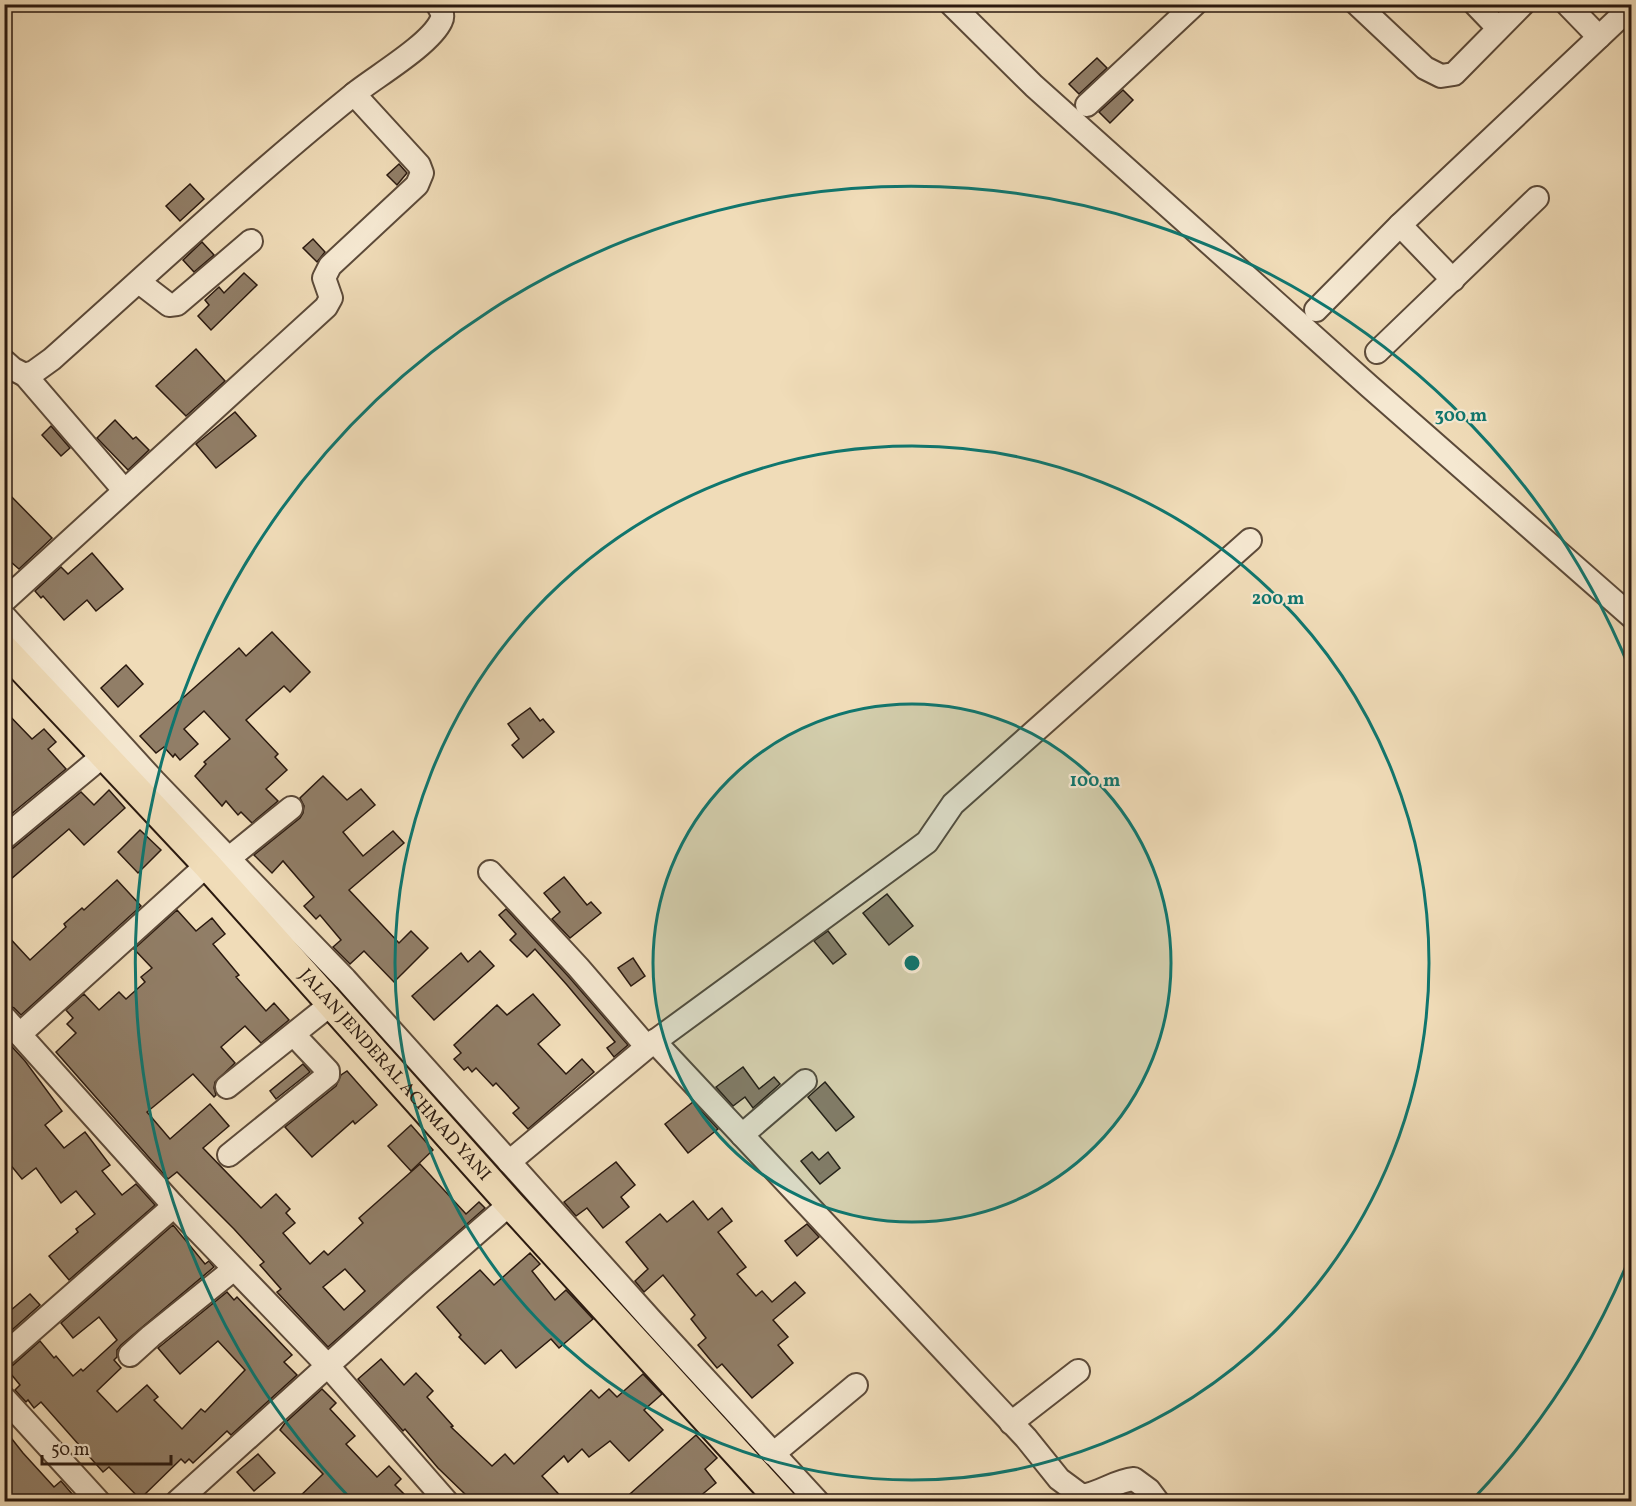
<svg xmlns="http://www.w3.org/2000/svg" width="1636" height="1506" font-family="Vollkorn,serif">
  <style>
    .building { fill: #917e67; stroke: #2a190f; stroke-width: 1.5; fill-rule: evenodd }
    .lines { fill: none; stroke-linecap: round; stroke-linejoin: round }
    .minor-casing { stroke: #5c4a39; stroke-width: 26 }
    .major-casing { stroke: #2a190f; stroke-width: 32 }
    .minor { stroke: #f5e8d1; stroke-width: 22 }
    .major { stroke: #f0dcb8; stroke-width: 28 }
    .ring { fill: none; stroke: #0f766e; stroke-width: 3 }
    .labels { text-anchor: middle; dominant-baseline: central; stroke-width: 4.5; stroke-linejoin: round; paint-order: stroke }
    .street-label { font-size: 18px; fill: #2a190f; stroke: #f5e8d1 }
    .centre { fill: #0f766e; stroke: #f5e8d1; stroke-width: 3 }
    .ring-label { font-size: 18px; text-anchor: middle; font-weight: bold; fill: #0f766e; stroke: #f5e8d1; stroke-width: 4.5; stroke-linejoin: round; paint-order: stroke }
  </style>
  <rect width="100%" height="100%" fill="#f0dcb8"/>
  <filter id="stains"><feTurbulence type="fractalNoise" baseFrequency=".00333" numOctaves="4"/><feColorMatrix values="0 0 0 0 .2 0 0 0 0 .09 0 0 0 0 .02 0 0 0 .5 -.17"/></filter>
  <radialGradient id="worn" r=".72"><stop offset=".6" stop-color="#630" stop-opacity="0"/><stop offset="1" stop-color="#630" stop-opacity=".3"/></radialGradient>
  <!-- building -->
  <g class="building">
    <polygon points="1097,58 1107,68 1079,94 1069,84"/>
    <polygon points="1123,90 1133,100 1110,123 1099,112"/>
    <polygon points="399,164 407,173 397,185 387,175"/>
    <polygon points="190,184 204,199 180,221 166,206"/>
    <polygon points="313,239 325,252 317,262 303,248"/>
    <polygon points="202,242 214,255 194,272 183,260"/>
    <polygon points="244,273 257,285 211,330 198,316 209,305 205,300 219,287 224,293"/>
    <polygon points="196,349 225,381 186,416 156,386"/>
    <polygon points="235,412 256,436 216,468 196,444"/>
    <polygon points="115,420 133,439 136,437 149,450 128,470 97,438"/>
    <polygon points="51,426 70,448 61,456 42,435"/>
    <polygon points="4,489 52,538 19,569 4,556"/>
    <polygon points="92,553 123,589 96,611 87,600 64,620 43,596 41,598 35,591 61,567 68,574"/>
    <polygon points="272,632 310,672 290,692 284,686 246,720 278,754 275,757 287,770 266,789 278,801 252,823 241,812 238,815 226,801 222,806 195,776 206,764 204,762 230,739 204,711 184,729 198,744 180,760 175,754 173,757 164,747 156,753 140,736 239,648 246,656"/>
    <polygon points="126,665 143,684 118,707 101,688"/>
    <polygon points="530,708 540,721 543,719 554,732 523,758 512,745 519,739 508,724"/>
    <polygon points="4,710 32,739 44,729 56,742 48,749 66,769 4,820"/>
    <polygon points="323,776 347,800 361,789 375,805 343,832 363,856 393,831 404,843 349,890 399,943 411,931 428,948 394,982 364,951 350,964 333,947 341,940 320,915 316,919 304,906 314,897 283,861 272,873 254,855 300,818 303,813 304,806 300,798"/>
    <polygon points="109,790 125,808 84,845 69,829 4,885 4,851 13,848 81,792 94,805"/>
    <polygon points="140,830 161,850 138,873 118,852"/>
    <polygon points="564,877 587,905 591,902 601,913 570,938 552,919 560,912 544,893"/>
    <polygon points="117,880 141,906 21,1015 14,1008 4,1004 4,932 30,960 66,927 64,924 82,908 84,910"/>
    <polygon points="887,894 913,926 889,945 863,913"/>
    <polygon points="506,909 568,976 628,1045 614,1057 607,1048 615,1042 567,985 535,949 527,957 510,940 516,934 499,915"/>
    <path d="M177 910 196 931 212 918 225 934 213 944 239 975 236 977 266 1011 274 1003 289 1020 261 1043 245 1026 221 1047 235 1063 215 1082 214 1088 216 1095 214 1097 193 1074 147 1112 170 1139 210 1104 229 1126 203 1148 261 1208 276 1194 290 1209 286 1213 295 1223 283 1233 310 1264 324 1251 328 1255 363 1223 359 1218 420 1164 466 1214 479 1202 485 1208 328 1347 277 1292 281 1289 260 1265 264 1262 234 1229 177 1172 168 1179 56 1052 76 1033 67 1024 73 1018 66 1010 84 994 99 1010 119 992 126 999 145 982 141 977 152 968 134 949ZM345 1269 365 1291 344 1310 323 1287Z"/>
    <polygon points="828,931 846,954 833,964 814,941"/>
    <polygon points="480,951 494,966 434,1020 412,996 461,953 468,962"/>
    <polygon points="633,958 645,976 631,986 618,968"/>
    <polygon points="533,994 560,1025 538,1044 566,1074 582,1059 594,1072 528,1129 513,1113 519,1108 496,1083 493,1086 476,1068 472,1072 468,1067 464,1070 454,1059 461,1053 454,1045 497,1005 507,1015"/>
    <polygon points="4,1038 25,1061 62,1111 45,1125 64,1148 85,1132 110,1165 102,1171 122,1195 136,1184 155,1205 69,1280 49,1256 78,1232 76,1229 95,1214 76,1191 61,1203 36,1168 22,1179 4,1157"/>
    <polygon points="303,1064 310,1072 276,1099 270,1091"/>
    <polygon points="743,1067 759,1089 774,1077 780,1084 753,1108 745,1097 733,1106 716,1087"/>
    <polygon points="347,1071 377,1105 355,1124 353,1121 312,1157 285,1127 336,1086 341,1075"/>
    <polygon points="825,1082 854,1117 836,1131 808,1097"/>
    <polygon points="693,1102 718,1129 688,1153 665,1124"/>
    <polygon points="411,1125 433,1150 411,1171 388,1146"/>
    <polygon points="812,1152 819,1160 828,1152 840,1168 820,1184 801,1161"/>
    <polygon points="616,1162 635,1185 621,1197 629,1207 603,1228 587,1208 576,1216 564,1202"/>
    <polygon points="693,1201 708,1220 722,1208 732,1221 718,1232 746,1267 737,1274 756,1296 762,1291 772,1302 795,1282 805,1293 773,1320 788,1337 778,1345 793,1363 752,1398 722,1364 717,1368 698,1345 706,1338 691,1319 695,1315 663,1275 644,1292 635,1281 648,1269 626,1242 660,1214 667,1222"/>
    <polygon points="807,1224 819,1237 797,1256 785,1241"/>
    <polygon points="173,1225 205,1264 209,1261 214,1267 121,1345 117,1350 117,1357 114,1360 121,1368 97,1391 117,1412 147,1385 158,1397 154,1400 182,1429 201,1409 205,1412 245,1370 218,1341 180,1374 158,1348 227,1292 234,1300 237,1297 292,1355 284,1362 297,1375 231,1435 227,1431 193,1463 189,1459 185,1463 181,1459 140,1499 109,1467 103,1472 41,1402 34,1408 28,1400 26,1402 15,1390 20,1385 6,1368 13,1365 40,1341 54,1358 56,1356 73,1376 81,1369 83,1371 117,1340 99,1317 73,1338 61,1323"/>
    <polygon points="530,1253 540,1264 532,1271 555,1300 566,1290 593,1319 559,1348 551,1339 516,1368 501,1350 485,1364 459,1337 461,1335 437,1307 480,1270 494,1285"/>
    <polygon points="30,1294 40,1305 4,1337 4,1316"/>
    <polygon points="381,1359 404,1385 416,1373 433,1391 427,1397 453,1426 451,1427 492,1466 505,1454 514,1464 591,1390 599,1398 609,1389 617,1397 643,1374 662,1394 644,1410 663,1430 629,1461 610,1441 589,1457 582,1449 568,1462 564,1456 542,1476 566,1502 460,1502 466,1495 438,1468 405,1429 403,1431 358,1379"/>
    <polygon points="322,1389 336,1403 330,1409 355,1436 346,1444 377,1477 389,1466 401,1479 395,1485 412,1502 294,1502 323,1474 280,1430 285,1423"/>
    <polygon points="4,1429 23,1453 54,1487 61,1481 73,1495 67,1502 4,1502"/>
    <polygon points="696,1435 717,1458 705,1469 716,1483 693,1502 621,1502"/>
    <polygon points="258,1454 275,1473 254,1491 237,1472"/>
  </g>
  <g class="lines">
    <!-- minor casing -->
    <g class="minor-casing">
      <g id="minor">
        <polyline points="951,4 1034,86 1369,386 1632,617"/>
        <polyline points="1357,4 1425,68 1441,76 1454,74 1523,4"/>
        <polyline points="1475,4 1498,28"/>
        <polyline points="1567,4 1599,37"/>
        <polyline points="1087,105 1195,4"/>
        <polyline points="1400,225 1453,280"/>
        <polyline points="139,282 169,305 177,304 251,241"/>
        <polyline points="1316,310 1400,225 1632,6"/>
        <polyline points="1377,352 1537,198"/>
        <path d="M4 361 13 369 25 375 34 372 52 359C152 270 250 178 354 94 375 77 430 45 441 21 444 15 441 10 437 4"/>
        <polyline points="25,375 124,490"/>
        <polyline points="4,601 326,307 331,298 324,278 330,266 417,185 422,173 419,165 354,94"/>
        <polyline points="4,616 154,781 345,979 652,1321 818,1502"/>
        <polyline points="4,838 104,755"/>
        <polyline points="228,859 291,808"/>
        <polyline points="490,872 578,967 647,1047"/>
        <polyline points="4,1017 174,1206 328,1366 447,1502"/>
        <polyline points="20,1034 207,865"/>
        <path d="M654 1041 1026 1438 1059 1479 1082 1496C1101 1493 1115 1481 1134 1479L1149 1490 1158 1502"/>
        <polyline points="227,1087 331,1004"/>
        <polyline points="742,1135 805,1081"/>
        <polyline points="229,1155 328,1075 328,1071 294,1035"/>
        <polyline points="509,1162 647,1047 927,842 953,804 1250,540"/>
        <polyline points="4,1355 174,1206"/>
        <polyline points="130,1355 151,1336 234,1269"/>
        <polyline points="4,1398 99,1502"/>
        <polyline points="1011,1423 1078,1371"/>
        <polyline points="773,1454 856,1385"/>
        <polyline points="177,1502 418,1284 510,1204"/>
      </g>
    </g>
    <!-- major casing -->
    <g class="major-casing">
      <g id="major">
        <path id="s1" d="M4 649 207 865 510 1204 782 1502"/>
      </g>
    </g>
    <!-- minor -->
    <use href="#minor" class="minor"/>
    <!-- major -->
    <use href="#major" class="major"/>
  </g>
  <!-- distance rings -->
  <circle cx="912" cy="963" r="259" fill="#0f766e" fill-opacity=".12"/>
  <g class="ring">
    <circle cx="912" cy="963" r="259"/>
    <circle cx="912" cy="963" r="517"/>
    <path d="M1631 1254A776 776 0 0 1 1475 1497M349 1497A776 776 0 1 1 1631 672"/>
  </g>
  <g class="labels">
    <!-- street labels -->
    <g class="street-label">
      <text stroke="none"><textPath href="#s1" startOffset="578">JALAN JENDERAL ACHMAD YANI</textPath></text>
    </g>
  </g>
  <circle cx="912" cy="963" r="9" class="centre"/>
  <g class="ring-label">
    <text x="1461" y="421">300 m</text>
    <text x="1278" y="604">200 m</text>
    <text x="1095" y="786">100 m</text>
  </g>
  <!-- margin -->
  <rect width="1636" height="1506" fill="none" stroke="#f0dcb8" stroke-width="24"/>
  <rect x="6" y="6" width="1624" height="1494" fill="none" stroke="#2a190f" stroke-width="3"/>
  <rect x="12" y="12" width="1612" height="1482" fill="none" stroke="#2a190f" stroke-width="1.5"/>
  <!-- scale -->
  <path d="M42 1455v9h129v-9" fill="none" stroke="#2a190f" stroke-width="3"/>
  <text x="51" y="1455" font-size="18" fill="#2a190f" stroke="#f5e8d1" stroke-width="4.5" paint-order="stroke">50 m</text>
  <rect width="100%" height="100%" filter="url(#stains)"/>
  <rect width="100%" height="100%" fill="url(#worn)"/>
</svg>
